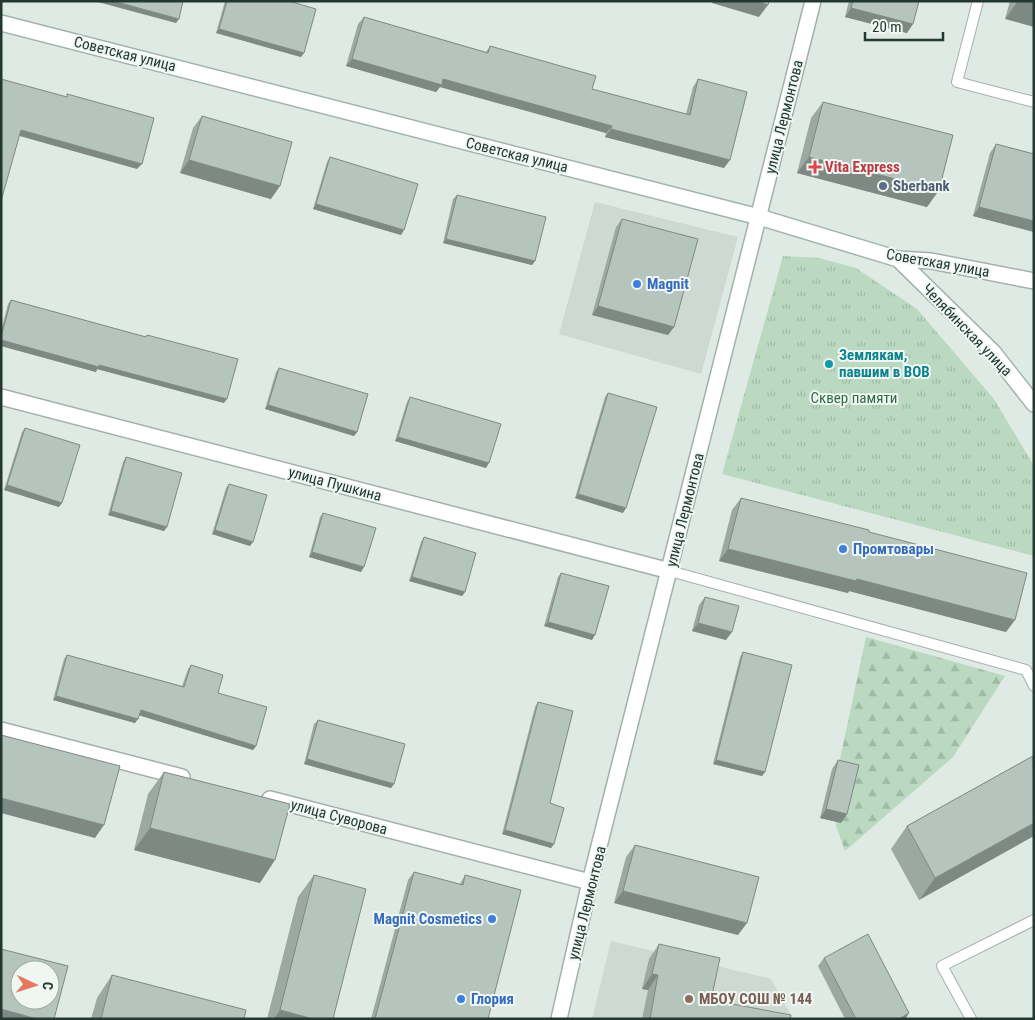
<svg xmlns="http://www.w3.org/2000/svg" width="1035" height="1020" font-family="'Roboto Condensed',sans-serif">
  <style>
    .built { fill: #ced9d3 }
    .forest { fill: url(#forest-firs) }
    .park { fill: url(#park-tufts) }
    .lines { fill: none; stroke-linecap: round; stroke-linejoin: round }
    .lane-casing { stroke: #a3b1ab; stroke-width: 12 }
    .street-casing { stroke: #a3b1ab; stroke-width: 18 }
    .secondary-casing { stroke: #a0b4ac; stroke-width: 18 }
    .lane { stroke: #fff; stroke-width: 10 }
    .street { stroke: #fff; stroke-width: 15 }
    .secondary { stroke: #fff; stroke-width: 15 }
    .wall { fill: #9ca9a3 }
    .shaded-wall { fill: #7f8984 }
    .building { fill: #b5c4bd; stroke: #7f8984; fill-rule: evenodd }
    .health-dot { fill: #e0444e; stroke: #f0f7f3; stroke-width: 2 }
    .service-dot { fill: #5c6f8a; stroke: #f0f7f3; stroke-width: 2 }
    .shop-dot { fill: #3f7fe0; stroke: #f0f7f3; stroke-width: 2 }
    .culture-dot { fill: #0f9aa8; stroke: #f0f7f3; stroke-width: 2 }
    .education-dot { fill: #8d6e63; stroke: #f0f7f3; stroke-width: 2 }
    .labels { text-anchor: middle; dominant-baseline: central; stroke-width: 4; stroke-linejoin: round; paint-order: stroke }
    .street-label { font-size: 15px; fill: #223831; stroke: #f0f7f3 }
    .health-label { font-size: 15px; font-weight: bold; fill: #be3a42; stroke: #f0f7f3; text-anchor: start }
    .service-label { font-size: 15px; font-weight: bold; fill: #4e5e75; stroke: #f0f7f3; text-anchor: start }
    .shop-label { font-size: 15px; font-weight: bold; fill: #366cbe; stroke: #f0f7f3; text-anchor: start }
    .culture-label { font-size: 15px; font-weight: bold; fill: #0d838f; stroke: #f0f7f3; text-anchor: start }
    .park-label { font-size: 15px; fill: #2f6c43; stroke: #f0f7f3 }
    .education-label { font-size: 15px; font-weight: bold; fill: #785e54; stroke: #f0f7f3; text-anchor: start }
  </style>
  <defs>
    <pattern id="forest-firs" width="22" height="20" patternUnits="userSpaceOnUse" patternTransform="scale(1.25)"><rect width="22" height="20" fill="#bad9c0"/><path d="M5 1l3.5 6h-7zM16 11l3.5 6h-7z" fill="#a0bba5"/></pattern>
    <pattern id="park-tufts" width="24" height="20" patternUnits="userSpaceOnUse" patternTransform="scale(1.25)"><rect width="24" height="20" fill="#bad9c0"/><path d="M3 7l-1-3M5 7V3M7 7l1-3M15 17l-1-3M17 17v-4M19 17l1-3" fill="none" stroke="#a0bba5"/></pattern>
  </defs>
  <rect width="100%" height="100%" fill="#e0eae5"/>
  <!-- built -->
  <g class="built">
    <polygon points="595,202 738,237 701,374 559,334"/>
    <polygon points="611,941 771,979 793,1019 592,1019"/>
  </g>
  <!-- forest -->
  <polygon class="forest" points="866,637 1005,676 953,757 845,851 836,826 837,773"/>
  <!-- park -->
  <polygon class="park" points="783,256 819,258 856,268 917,309 994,399 1034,466 1034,556 722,474"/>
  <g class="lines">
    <!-- lane casing -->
    <g class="lane-casing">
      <g id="lane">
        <polyline points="978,1 957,82 1034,102"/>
        <polyline points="670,571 1026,670 1034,686"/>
        <polyline points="971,1019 942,966 1034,920"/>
      </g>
    </g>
    <!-- street casing -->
    <g class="street-casing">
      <g id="street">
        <polyline points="898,259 931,261 1034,281"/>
        <polyline points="1,397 670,571"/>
        <polyline points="1,730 182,777"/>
        <polyline points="270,799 590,882"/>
        <polyline points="559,1019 590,882 813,1"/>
      </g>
    </g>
    <!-- secondary casing -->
    <g class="secondary-casing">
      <polyline id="secondary" points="1,23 759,217 898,259 993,352 1034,404"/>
    </g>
    <!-- lane -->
    <use href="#lane" class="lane"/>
    <!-- street -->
    <use href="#street" class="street"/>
    <!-- secondary -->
    <use href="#secondary" class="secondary"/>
  </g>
  <!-- wall -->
  <g class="wall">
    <polygon points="225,1 289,1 301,57 216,33"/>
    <polygon points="849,1 919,1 907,33 845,17"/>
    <polygon points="1010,1 1034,1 1005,19"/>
    <polygon points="364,17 486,52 490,46 592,89 686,114 693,87 698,79 724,168 605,137 606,133 440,87 436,92 346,66 358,24"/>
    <polygon points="823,102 939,190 927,207 797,173 811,118"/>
    <polygon points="202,116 271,199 180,173 193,128"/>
    <polygon points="996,144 1034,154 1034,232 973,216 990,153"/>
    <polygon points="330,157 401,235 313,209 327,162"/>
    <polygon points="457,195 535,261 532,265 443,243 453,199"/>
    <polygon points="622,219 674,327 668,335 592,315 616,227"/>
    <polygon points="11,300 146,337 147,335 224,403 97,369 96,372 1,346 1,331 8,304"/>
    <polygon points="279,368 357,432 354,436 265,409 276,372"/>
    <polygon points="608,393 623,513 575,498 605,397"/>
    <polygon points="410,397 486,468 395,441 407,402"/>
    <polygon points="25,428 59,507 4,490 22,432"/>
    <polygon points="126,457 164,531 108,515 123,462"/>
    <polygon points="229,484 250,546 212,534 226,488"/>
    <polygon points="741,498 869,532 1006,632 849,591 848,593 719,561 732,510"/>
    <polygon points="323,513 361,572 309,557 320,517"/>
    <polygon points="424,537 465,592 462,596 409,581 421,542"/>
    <polygon points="561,573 592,640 544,626 558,577"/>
    <polygon points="705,597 726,640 692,631 699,605"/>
    <polygon points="743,652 765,772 762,776 713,764 740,657"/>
    <polygon points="67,655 182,686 188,669 191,665 218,693 256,746 253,750 139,715 135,723 53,700 64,659"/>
    <polygon points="538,702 554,844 551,848 502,834 535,707"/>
    <polygon points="318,720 394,784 391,788 304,764 314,724"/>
    <polygon points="1033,756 919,900 891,849 907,826"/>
    <polygon points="838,760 841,823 820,818 832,769"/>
    <polygon points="164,772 260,883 134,850 148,794"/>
    <polygon points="635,845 738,935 614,903 626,857"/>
    <polygon points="414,872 460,884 465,875 488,1019 371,1019 408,880"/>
    <polygon points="314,875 333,1019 267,1019 298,897"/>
    <polygon points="659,944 711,1000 790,1019 642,1019 648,990 642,989 649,959"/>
    <polygon points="824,958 909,1013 905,1019 845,1019 818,966"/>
    <polygon points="112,975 244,1019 91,1019 97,998"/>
  </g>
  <!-- shaded-wall -->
  <g class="shaded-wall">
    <polygon points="94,1 113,1 179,19 176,23"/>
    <polygon points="713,1 757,1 768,5 759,17 712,3"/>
    <polygon points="1018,1 1034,1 1034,27 1005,19"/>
    <polygon points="851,8 913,24 907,33 845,17"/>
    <polygon points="219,29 304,53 301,57 216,33"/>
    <polygon points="352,59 443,79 612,126 606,133 440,87 436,92 346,66"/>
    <polygon points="611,129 730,160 724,168 605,137"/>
    <polygon points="21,130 142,164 137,169 16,135"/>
    <polygon points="809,157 939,190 927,207 797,173"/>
    <polygon points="189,160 280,186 271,199 180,173"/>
    <polygon points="316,204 404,230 401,235 313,209"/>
    <polygon points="979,207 1034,221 1034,232 973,216"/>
    <polygon points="446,239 535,261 532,265 443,243"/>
    <polygon points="598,306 674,327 668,335 592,315"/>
    <polygon points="1,340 99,365 227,399 224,403 97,369 96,372 1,346"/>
    <polygon points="268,405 357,432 354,436 265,409"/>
    <polygon points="398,437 489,463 486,468 395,441"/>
    <polygon points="7,485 62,503 59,507 4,490"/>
    <polygon points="578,494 626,508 623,513 575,498"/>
    <polygon points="111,511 167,527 164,531 108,515"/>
    <polygon points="215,530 253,542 250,546 212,534"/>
    <polygon points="728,549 857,579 1015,620 1006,632 849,591 848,593 719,561"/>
    <polygon points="312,552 364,567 361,572 309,557"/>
    <polygon points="412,577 465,592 462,596 409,581"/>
    <polygon points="548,622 595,635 592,640 544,626"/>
    <polygon points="698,623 732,632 726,640 692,631"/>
    <polygon points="56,696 138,719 135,723 53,700"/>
    <polygon points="141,710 256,746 253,750 138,715"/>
    <polygon points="307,759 394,784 391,788 304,764"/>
    <polygon points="716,760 765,772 762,776 713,764"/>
    <polygon points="1,798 104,825 95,838 1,813"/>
    <polygon points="826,809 847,814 841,823 820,818"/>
    <polygon points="1034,823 1034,836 919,900 935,878"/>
    <polygon points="150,828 275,860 260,883 134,850"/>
    <polygon points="505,830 554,844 551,848 502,834"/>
    <polygon points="623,891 747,923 738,935 614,903"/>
    <polygon points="652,974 658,975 648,990 642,989"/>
    <polygon points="1,1009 37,1019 1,1019"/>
    <polygon points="280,1010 313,1019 274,1019"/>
    <polygon points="909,1013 905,1019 899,1019"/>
  </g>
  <!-- building -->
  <g class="building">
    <polygon points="113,1 183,1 179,19"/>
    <polygon points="227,1 289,1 316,9 304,53 219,29"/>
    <polygon points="757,1 769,1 768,5"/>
    <polygon points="853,1 919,1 913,24 851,8"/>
    <polygon points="364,17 488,53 490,46 596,76 592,89 690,115 698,79 747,92 730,160 611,129 612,126 443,79 442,85 352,59"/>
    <polygon points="1,79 67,97 67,94 154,118 142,164 21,130 1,201"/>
    <polygon points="823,102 953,135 939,190 809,157"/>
    <polygon points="202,116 292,142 280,186 189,160"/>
    <polygon points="996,144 1034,154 1034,221 979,207"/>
    <polygon points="330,157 418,184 404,230 316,204"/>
    <polygon points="457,195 546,217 535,261 446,239"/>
    <polygon points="622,219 698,239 674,327 598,306"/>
    <polygon points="11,300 146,337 147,335 238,359 227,399 99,365 99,367 1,340 1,337"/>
    <polygon points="279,368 368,394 357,432 268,405"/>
    <polygon points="608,393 657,407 626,508 578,494"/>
    <polygon points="410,397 501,424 489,463 398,437"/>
    <polygon points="25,428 80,445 62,503 7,485"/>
    <polygon points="126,457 182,473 167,527 111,511"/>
    <polygon points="229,484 267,495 253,542 215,530"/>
    <polygon points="741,498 869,530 869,532 1027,573 1015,620 857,579 856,581 728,549"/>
    <polygon points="323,513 376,528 364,567 312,552"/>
    <polygon points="424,537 476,553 465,592 412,577"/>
    <polygon points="561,573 609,586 595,635 548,622"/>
    <polygon points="705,597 739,606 732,632 698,623"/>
    <polygon points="743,652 792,665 765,772 716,760"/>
    <polygon points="67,655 184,687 191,665 223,675 218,693 267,707 256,746 141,710 138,719 56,696"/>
    <polygon points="538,702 573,711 550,803 564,808 554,844 505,830"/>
    <polygon points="318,720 405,744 394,784 307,759"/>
    <polygon points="1,735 120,766 104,825 1,798"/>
    <polygon points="1033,756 1034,823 935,878 907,826"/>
    <polygon points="838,760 859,765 847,814 826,809"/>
    <polygon points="164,772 290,804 275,860 150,828"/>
    <polygon points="635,845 759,877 747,923 623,891"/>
    <polygon points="414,872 463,885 465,875 521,890 488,1019 375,1019"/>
    <polygon points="314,875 366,889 333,1019 313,1019 280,1010"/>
    <polygon points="868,934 909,1013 899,1019 856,1019 824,958"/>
    <polygon points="659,944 720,958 711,1000 791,1015 790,1019 650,1019 658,975 652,974"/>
    <path d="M1 949 68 966 54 1019H37L1 1009ZM20 970H50V1000H20Z"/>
    <polygon points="112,975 246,1010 244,1019 101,1019"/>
  </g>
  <!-- markers -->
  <path class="health-dot" d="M812.5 159.5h5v5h5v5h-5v5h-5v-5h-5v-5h5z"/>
  <circle class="service-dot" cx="883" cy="186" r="5"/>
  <g class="shop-dot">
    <circle cx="637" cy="284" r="5"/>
    <circle cx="843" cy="549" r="5"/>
    <circle cx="492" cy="919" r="5"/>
    <circle cx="461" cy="999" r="5"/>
  </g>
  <circle class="culture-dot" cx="829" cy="364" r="5"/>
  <circle class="education-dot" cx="689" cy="999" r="5"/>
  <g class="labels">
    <!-- street labels -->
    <g class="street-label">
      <text transform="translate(125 54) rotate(14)">Советская улица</text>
      <text transform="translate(784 117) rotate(-76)">улица Лермонтова</text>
      <text transform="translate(517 155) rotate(14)">Советская улица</text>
      <text transform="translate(938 263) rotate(10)">Советская улица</text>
      <text transform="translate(967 330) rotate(46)">Челябинская улица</text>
      <text transform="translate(335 484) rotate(15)">улица Пушкина</text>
      <text transform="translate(685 510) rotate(-76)">улица Лермонтова</text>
      <text transform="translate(339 817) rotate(15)">улица Суворова</text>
      <text transform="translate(587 903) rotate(-76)">улица Лермонтова</text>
    </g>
    <!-- health labels -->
    <g class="health-label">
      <text x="825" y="167">Vita Express</text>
    </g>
    <!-- service labels -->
    <g class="service-label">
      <text x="893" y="186">Sberbank</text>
    </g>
    <!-- shop labels -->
    <g class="shop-label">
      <text x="647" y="284">Magnit</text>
      <text x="853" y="549">Промтовары</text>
      <text x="482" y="919" text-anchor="end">Magnit Cosmetics</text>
      <text x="471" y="999">Глория</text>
    </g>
    <!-- culture labels -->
    <g class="culture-label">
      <text x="839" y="355">Землякам,<tspan x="839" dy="17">павшим в ВОВ</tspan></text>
    </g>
    <!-- park labels -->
    <g class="park-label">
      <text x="854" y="398">Сквер памяти</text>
    </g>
    <!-- education labels -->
    <g class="education-label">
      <text x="699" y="999">МБОУ СОШ № 144</text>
    </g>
  </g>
  <!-- border -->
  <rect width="1035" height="1020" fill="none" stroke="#223831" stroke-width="5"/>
  <!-- north arrow -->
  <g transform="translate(35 985) rotate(94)"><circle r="24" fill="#f0f7f3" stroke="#9eaba5"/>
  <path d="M0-4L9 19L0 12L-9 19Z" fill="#e77860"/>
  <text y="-8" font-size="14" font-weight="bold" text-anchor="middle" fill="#223831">С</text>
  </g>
  <!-- scale -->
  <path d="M865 32v8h78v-8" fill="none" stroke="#223831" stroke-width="2.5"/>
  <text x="872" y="32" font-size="15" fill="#223831" stroke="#f0f7f3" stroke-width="4" paint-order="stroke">20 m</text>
</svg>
